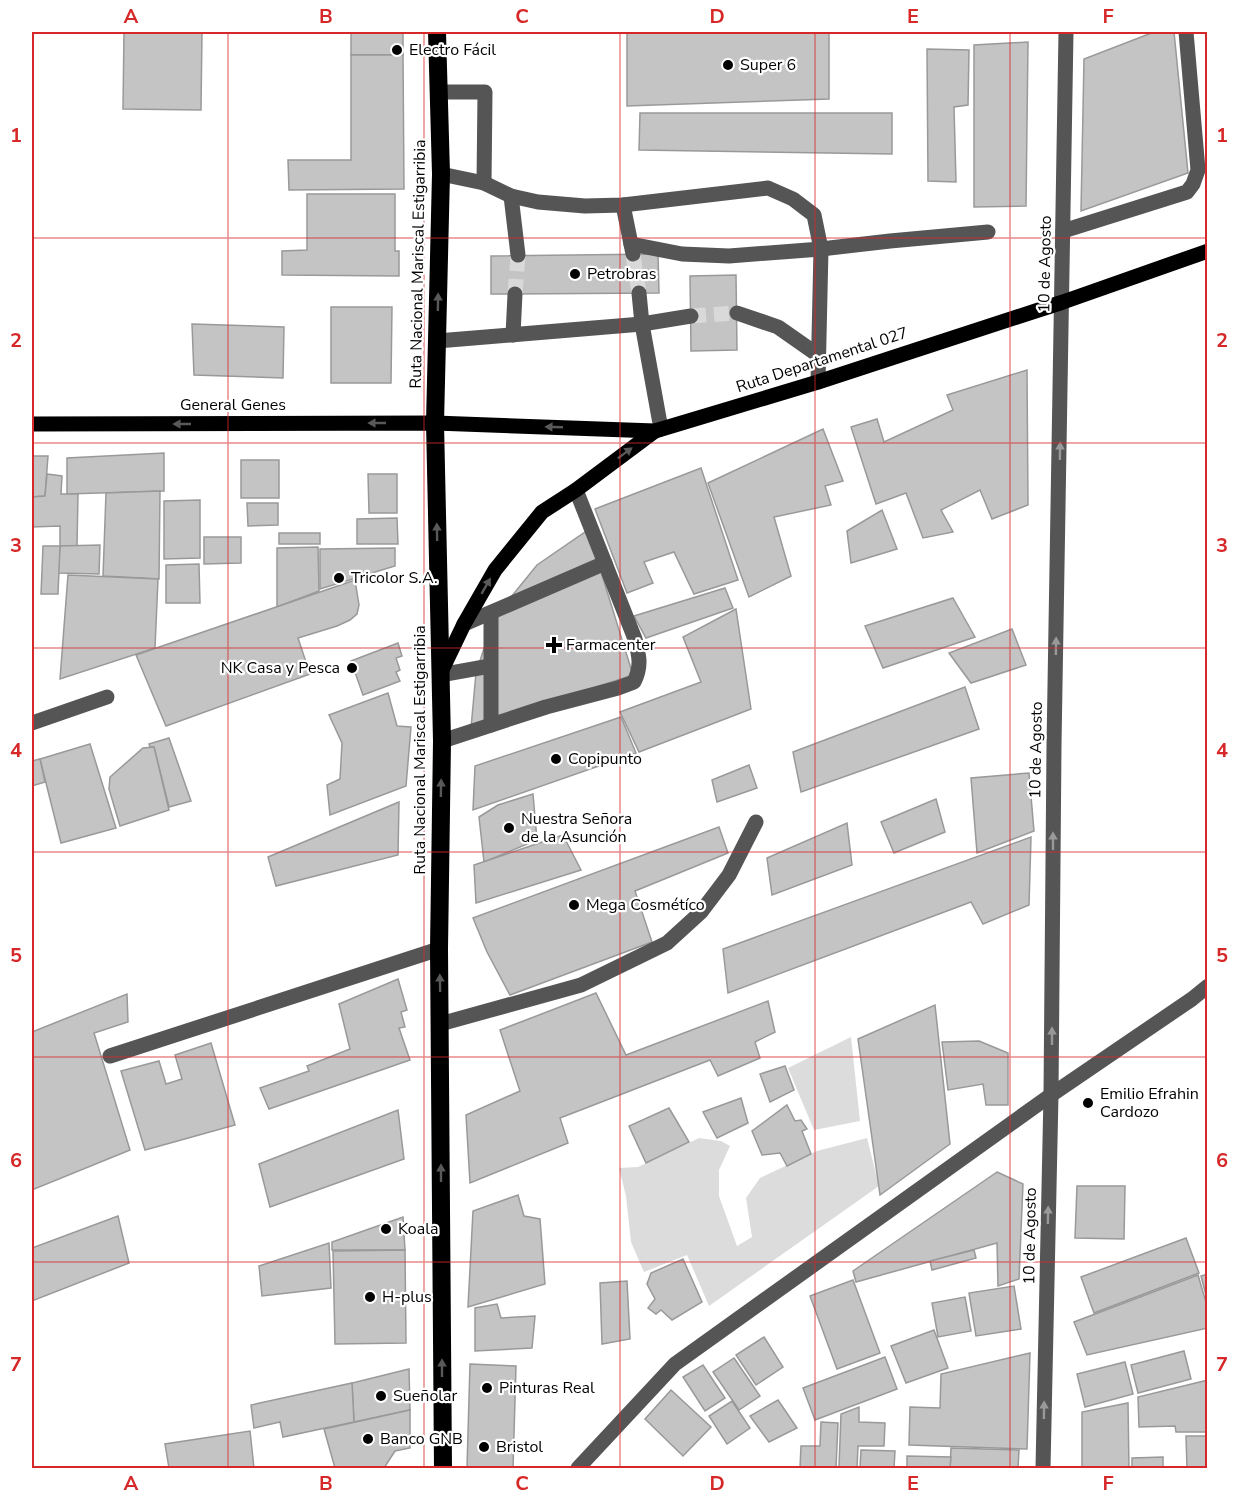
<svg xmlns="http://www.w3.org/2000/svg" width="1239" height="1500" font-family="'Nunito Sans',sans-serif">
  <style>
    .green { fill: #dcdcdc }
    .building { fill: #c4c4c4; stroke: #999; stroke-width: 1.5 }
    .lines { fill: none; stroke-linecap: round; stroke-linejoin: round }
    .minor-tunnel { stroke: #d9d9d9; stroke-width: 15; stroke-dasharray: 15 8; stroke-linecap: butt }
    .minor { stroke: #555; stroke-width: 15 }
    .major { stroke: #000; stroke-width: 15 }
    .highway { stroke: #000; stroke-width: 18 }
    .oneway { fill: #595959 }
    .oneway2 { fill: #999 }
    .grid { fill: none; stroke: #d62828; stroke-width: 1.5; stroke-opacity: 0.55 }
    .poi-dot { fill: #000; stroke: #fff; stroke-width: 2 }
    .labels { text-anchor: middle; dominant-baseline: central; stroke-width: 4.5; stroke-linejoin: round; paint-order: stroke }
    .poi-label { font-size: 16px; fill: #000; stroke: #fff; text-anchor: start }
    .street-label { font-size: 16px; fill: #000; stroke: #fff }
    .neatline { fill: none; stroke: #d62828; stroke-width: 2 }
    .grid-label { font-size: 20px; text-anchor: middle; font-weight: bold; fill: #d62828 }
  </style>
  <rect width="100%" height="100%" fill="#fff"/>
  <!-- green -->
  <g class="green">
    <polygon points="851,1037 860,1121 814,1130 788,1068"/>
    <polygon points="699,1138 721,1141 730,1146 719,1170 719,1196 737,1246 752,1237 746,1198 760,1178 817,1151 867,1138 879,1186 709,1306 687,1255 644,1272 631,1242 626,1196 619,1168 638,1167"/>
  </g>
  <!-- building -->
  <g class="building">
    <polygon points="124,32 202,32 201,110 123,109"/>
    <rect x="351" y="32" width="52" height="23"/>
    <polygon points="627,32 829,32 829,99 627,106"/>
    <polygon points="1154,32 1174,32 1188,173 1081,211 1084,59"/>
    <polygon points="1028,42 1026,206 974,207 974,45"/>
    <polygon points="927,49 969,50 968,105 954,107 956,182 928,181"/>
    <polygon points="351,55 403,55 404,189 289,190 288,160 351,160"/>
    <polygon points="640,113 892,113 892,154 639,150"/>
    <polygon points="307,194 395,194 395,251 399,251 399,276 282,275 282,251 307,250"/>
    <polygon points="658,254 659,293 491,294 491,256"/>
    <polygon points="736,275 737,350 691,351 690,276"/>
    <polygon points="331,307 392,307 391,383 331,383"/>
    <polygon points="192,324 284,327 283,378 194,375"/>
    <polygon points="1027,370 1028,505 992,519 980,490 941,510 953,532 923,538 906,493 876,504 851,427 877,419 884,442 953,410 947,395"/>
    <polygon points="823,429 843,481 825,486 831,505 774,517 791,576 749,597 708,483"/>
    <polygon points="164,453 164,491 67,494 67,458"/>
    <polygon points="32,456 48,456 45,496 32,497"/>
    <rect x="241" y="460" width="38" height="38"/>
    <polygon points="701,468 738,580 694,594 674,552 644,562 653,583 627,593 595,509"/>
    <polygon points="47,474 62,476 61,494 78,494 77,546 60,546 60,526 32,527 32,497 45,496"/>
    <polygon points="368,474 397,474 397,513 369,513"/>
    <polygon points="160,491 159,579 103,576 106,493"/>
    <polygon points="200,500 200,558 164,559 164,501"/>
    <polygon points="247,503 278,503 278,525 248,526"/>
    <polygon points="882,510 897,549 851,563 847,531"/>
    <polygon points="397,518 398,544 357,544 357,519"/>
    <polygon points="588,530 633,675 471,728 476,673 494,618 537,565"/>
    <rect x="279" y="533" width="41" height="11"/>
    <polygon points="204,537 241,537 241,563 204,564"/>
    <polygon points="100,545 99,574 58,573 60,546"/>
    <polygon points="43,546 60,546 58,594 41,594"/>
    <polygon points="318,547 319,591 277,607 277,548"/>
    <polygon points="395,548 395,566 320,589 320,549"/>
    <polygon points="199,564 200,603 166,603 166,565"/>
    <polygon points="68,575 158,579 155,648 60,679"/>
    <polygon points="355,580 359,605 357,614 350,620 337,626 298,638 310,674 166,726 136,655"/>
    <polygon points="725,588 733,608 646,638 634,616"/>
    <polygon points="953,598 975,637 883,668 865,626"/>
    <polygon points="736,609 751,709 639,752 620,712 701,682 683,637"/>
    <polygon points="1012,629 1026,665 971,683 949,653"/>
    <polygon points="398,643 402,656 396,658 400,670 396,672 400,681 363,695 351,661"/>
    <polygon points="965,687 979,729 801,792 793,752"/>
    <polygon points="388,693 397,726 411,727 406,786 330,815 327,785 340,779 342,743 329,715"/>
    <polygon points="621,717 636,753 473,810 475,766"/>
    <polygon points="169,738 191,801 169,807 154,747 150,747 149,744"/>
    <polygon points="90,744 116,828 61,843 40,759"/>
    <polygon points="154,747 169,810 120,826 109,789 110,777 143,748"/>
    <polygon points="40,759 45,782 32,786 32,761"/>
    <polygon points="749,765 757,788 717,802 712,780"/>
    <polygon points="1029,773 1034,831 977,853 971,778"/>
    <polygon points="533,794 537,840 484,862 479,817 498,805"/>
    <polygon points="936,799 945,832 894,853 881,822"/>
    <polygon points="399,802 398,855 276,886 268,857"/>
    <polygon points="847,823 852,865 772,895 767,858"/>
    <polygon points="719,827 728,853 635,891 652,942 510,995 487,952 473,918"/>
    <polygon points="563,835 581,870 476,903 474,865"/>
    <polygon points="1031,837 1029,905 983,924 971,902 728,993 723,949"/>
    <polygon points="398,979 407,1010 401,1012 405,1027 399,1028 410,1060 269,1109 260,1088 309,1071 307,1066 350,1049 339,1004"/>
    <polygon points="596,993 626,1055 768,1001 775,1032 755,1042 760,1058 718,1076 710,1060 560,1118 568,1143 470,1183 466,1115 520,1091 500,1030"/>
    <polygon points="127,994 128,1022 94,1033 130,1150 32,1190 32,1032"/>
    <polygon points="935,1005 950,1144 880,1195 858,1039"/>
    <polygon points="979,1041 1008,1053 1008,1105 986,1105 983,1084 948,1090 942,1042"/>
    <polygon points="211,1043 235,1125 145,1150 121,1071 159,1061 166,1084 182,1079 175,1055"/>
    <polygon points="785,1066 794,1090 770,1102 760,1074"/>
    <polygon points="741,1098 748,1123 717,1138 703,1112"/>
    <polygon points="787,1105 795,1121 801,1120 807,1129 802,1131 811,1154 787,1166 780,1153 762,1155 752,1131"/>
    <polygon points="669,1108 689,1142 646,1163 629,1126"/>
    <polygon points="398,1110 404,1159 270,1207 259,1164"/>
    <polygon points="997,1172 1023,1184 1019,1279 998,1286 997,1243 856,1282 853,1271"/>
    <polygon points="1077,1186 1125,1186 1124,1239 1075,1238"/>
    <polygon points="518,1195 524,1216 540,1219 545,1284 468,1307 473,1211"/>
    <polygon points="118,1216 129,1263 32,1301 32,1248"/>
    <polygon points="403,1217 405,1250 332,1250 332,1242"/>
    <polygon points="1186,1238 1199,1273 1094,1313 1081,1277"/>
    <polygon points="329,1243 331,1288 262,1296 259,1266"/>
    <polygon points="405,1250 406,1343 335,1344 333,1251"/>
    <polygon points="974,1250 976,1258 932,1270 930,1261"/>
    <polygon points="683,1259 702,1302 672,1320 661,1310 656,1314 648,1308 655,1299 647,1284 651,1273"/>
    <polygon points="1208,1274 1208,1303 1201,1276"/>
    <polygon points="1198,1275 1208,1309 1208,1328 1087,1355 1074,1322"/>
    <polygon points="853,1280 880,1353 837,1369 810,1296"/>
    <polygon points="627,1281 630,1339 602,1344 600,1283"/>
    <polygon points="1014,1286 1021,1329 976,1336 969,1293"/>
    <polygon points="965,1297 971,1331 938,1337 932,1303"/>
    <polygon points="497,1304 501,1318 535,1316 532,1348 475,1351 475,1308"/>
    <polygon points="934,1330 948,1368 906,1383 891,1346"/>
    <polygon points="764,1337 783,1367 756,1385 736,1355"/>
    <polygon points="1184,1351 1191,1379 1138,1393 1131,1365"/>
    <polygon points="1030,1353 1027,1449 909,1445 910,1407 940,1408 941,1374"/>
    <polygon points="885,1357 897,1389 815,1420 803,1388"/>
    <polygon points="734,1358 760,1396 739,1410 713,1372"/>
    <polygon points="1125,1362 1133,1394 1085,1407 1077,1374"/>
    <polygon points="470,1364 516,1366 513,1468 467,1468"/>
    <polygon points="703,1365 725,1398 705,1411 683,1377"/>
    <polygon points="409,1369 410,1410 354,1422 352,1383"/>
    <polygon points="1208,1380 1208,1432 1176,1432 1175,1426 1139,1427 1138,1397"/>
    <polygon points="352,1383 354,1422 283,1437 280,1422 254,1428 251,1405"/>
    <polygon points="671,1390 711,1427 683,1456 645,1419"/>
    <polygon points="778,1400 797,1428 769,1442 750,1416"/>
    <polygon points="732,1401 750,1428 727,1444 709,1416"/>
    <polygon points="1128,1403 1129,1468 1082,1468 1082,1412"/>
    <polygon points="859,1407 859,1422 885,1423 884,1446 858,1446 857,1468 839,1467 841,1414"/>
    <polygon points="410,1410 410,1448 395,1451 384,1468 335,1468 324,1429"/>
    <polygon points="821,1422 838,1423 836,1468 800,1468 801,1446 820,1446"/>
    <polygon points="250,1431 254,1468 169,1468 165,1444"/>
    <polygon points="1186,1436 1208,1436 1208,1468 1187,1468"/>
    <polygon points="951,1448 1019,1450 1018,1468 950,1468"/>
    <polygon points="861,1450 895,1451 894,1468 860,1468"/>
    <polygon points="907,1456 951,1457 950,1468 907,1468"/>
    <polygon points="1163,1457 1163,1468 1132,1468 1132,1458"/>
  </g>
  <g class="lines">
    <!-- minor-tunnel -->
    <g class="minor-tunnel">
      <polyline points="633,254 639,293"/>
      <polyline points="515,294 518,255"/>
      <polyline points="691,316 737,313"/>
    </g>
    <!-- minor -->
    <g class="minor">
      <polyline points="438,92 485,92 484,183"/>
      <polyline points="441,174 484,183 511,196 538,202 585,206 623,205 768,188 793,199 814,215 821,249 818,382"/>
      <polyline points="511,196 518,255"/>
      <polyline points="623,205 633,254"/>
      <polyline points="1063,231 1187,192 1193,184 1198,170 1186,32"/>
      <polyline points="631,244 682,254 729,256 821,249 890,241 988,232"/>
      <polyline points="639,293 642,324 661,429"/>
      <polyline points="737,313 778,327 818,355"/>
      <polyline points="513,335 515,294"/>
      <polyline points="437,341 642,324 691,316"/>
      <polyline points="491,613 491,725"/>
      <polyline points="464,624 605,563"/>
      <polyline points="440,675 490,666"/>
      <polyline points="32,723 107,697"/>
      <path d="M442 741 546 707 618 688 634 682C642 666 639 655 635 639L576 490"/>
      <polyline points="440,1024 581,985 667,943 701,912 729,875 756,822"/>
      <polyline points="110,1056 439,949"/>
      <polyline points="578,1468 675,1364 1051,1095 1192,999 1208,986"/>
      <polyline points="1043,1468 1051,1095 1054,745 1066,32"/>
    </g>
    <!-- major -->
    <g class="major">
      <polyline points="32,424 435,423 655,431 818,382 1063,302 1208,251"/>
      <polyline points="441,672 464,624 495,570 542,512 576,490 655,431"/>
    </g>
    <!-- highway -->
    <polyline class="highway" points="437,32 441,174 435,423 442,741 439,949 443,1468"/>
  </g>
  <!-- one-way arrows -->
  <defs><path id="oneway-solid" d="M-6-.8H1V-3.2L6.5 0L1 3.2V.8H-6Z" transform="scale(1.5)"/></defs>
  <g class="oneway">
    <use href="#oneway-solid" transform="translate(438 302) rotate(-89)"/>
    <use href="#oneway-solid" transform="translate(377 423) rotate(180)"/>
    <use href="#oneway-solid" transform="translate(182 424) rotate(180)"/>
    <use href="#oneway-solid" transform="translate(554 427) rotate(-178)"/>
    <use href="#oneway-solid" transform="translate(625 453) rotate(-37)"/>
    <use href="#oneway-solid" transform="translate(437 532) rotate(-91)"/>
    <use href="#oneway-solid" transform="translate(486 586) rotate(-60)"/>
    <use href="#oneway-solid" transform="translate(441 788) rotate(-89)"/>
    <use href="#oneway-solid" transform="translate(440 983) rotate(-91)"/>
    <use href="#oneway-solid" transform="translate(441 1173) rotate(-90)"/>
    <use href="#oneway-solid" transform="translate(442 1368) rotate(-90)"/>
  </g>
  <g class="oneway2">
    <use href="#oneway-solid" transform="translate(1060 451) rotate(-89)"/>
    <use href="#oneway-solid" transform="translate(1056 646) rotate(-89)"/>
    <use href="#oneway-solid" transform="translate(1053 841) rotate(-90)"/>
    <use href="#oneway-solid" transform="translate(1052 1036) rotate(-90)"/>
    <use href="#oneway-solid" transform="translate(1048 1215) rotate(-89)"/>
    <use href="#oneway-solid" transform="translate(1044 1410) rotate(-89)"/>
  </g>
  <!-- grid -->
  <path class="grid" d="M228 32V1468M424 32V1468M620 32V1468M815 32V1468M1010 32V1468M32 238H1208M32 443H1208M32 648H1208M32 852H1208M32 1057H1208M32 1262H1208"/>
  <!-- markers -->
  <g class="poi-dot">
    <circle cx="397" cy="50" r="6"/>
    <circle cx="728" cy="65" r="6"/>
    <circle cx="575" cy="274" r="6"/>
    <circle cx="339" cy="578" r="6"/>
    <path d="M551 636h6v6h6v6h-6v6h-6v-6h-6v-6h6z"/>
    <circle cx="352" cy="668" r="6"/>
    <circle cx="556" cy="759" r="6"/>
    <circle cx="509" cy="828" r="6"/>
    <circle cx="574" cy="905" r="6"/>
    <circle cx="1088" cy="1103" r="6"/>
    <circle cx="386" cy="1229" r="6"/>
    <circle cx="370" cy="1297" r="6"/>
    <circle cx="487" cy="1388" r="6"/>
    <circle cx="381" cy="1396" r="6"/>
    <circle cx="368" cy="1439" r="6"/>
    <circle cx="484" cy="1447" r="6"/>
  </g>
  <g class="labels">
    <!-- poi labels -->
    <g class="poi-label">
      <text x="409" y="50">Electro Fácil</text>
      <text x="740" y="65">Super 6</text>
      <text x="587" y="274">Petrobras</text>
      <text x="351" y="578">Tricolor S.A.</text>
      <text x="566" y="645">Farmacenter</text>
      <text x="340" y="668" text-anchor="end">NK Casa y Pesca</text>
      <text x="568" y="759">Copipunto</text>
      <text x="521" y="819">Nuestra Señora<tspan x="521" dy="18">de la Asunción</tspan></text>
      <text x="586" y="905">Mega Cosmétíco</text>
      <text x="1100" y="1094">Emilio Efrahin<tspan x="1100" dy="18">Cardozo</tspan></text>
      <text x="398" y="1229">Koala</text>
      <text x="382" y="1297">H-plus</text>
      <text x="499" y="1388">Pinturas Real</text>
      <text x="393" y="1396">Sueñolar</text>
      <text x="380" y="1439">Banco GNB</text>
      <text x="496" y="1447">Bristol</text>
    </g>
    <!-- street labels -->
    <g class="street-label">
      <text transform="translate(418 264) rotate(-89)">Ruta Nacional Mariscal Estigarribia</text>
      <text transform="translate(1045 264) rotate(-89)">10 de Agosto</text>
      <text transform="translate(822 360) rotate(-18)">Ruta Departamental 027</text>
      <text x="233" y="405">General Genes</text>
      <text transform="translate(420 750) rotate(-90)">Ruta Nacional Mariscal Estigarribia</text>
      <text transform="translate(1036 750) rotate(-89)">10 de Agosto</text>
      <text transform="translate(1030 1236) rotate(-89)">10 de Agosto</text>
    </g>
  </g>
  <!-- border -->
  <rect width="1239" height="1500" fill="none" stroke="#ffffff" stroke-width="66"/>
  <rect x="33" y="33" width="1173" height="1434" class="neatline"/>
  <g class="grid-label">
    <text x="131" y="23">A</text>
    <text x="326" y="23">B</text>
    <text x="522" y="23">C</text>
    <text x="717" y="23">D</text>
    <text x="913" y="23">E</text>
    <text x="1108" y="23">F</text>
    <text x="16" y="142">1</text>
    <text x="1222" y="142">1</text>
    <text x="16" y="347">2</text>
    <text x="1222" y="347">2</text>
    <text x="16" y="552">3</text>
    <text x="1222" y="552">3</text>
    <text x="16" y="757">4</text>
    <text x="1222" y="757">4</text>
    <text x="16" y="962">5</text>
    <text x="1222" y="962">5</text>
    <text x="16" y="1167">6</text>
    <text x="1222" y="1167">6</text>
    <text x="16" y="1371">7</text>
    <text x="1222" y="1371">7</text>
    <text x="131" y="1490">A</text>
    <text x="326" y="1490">B</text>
    <text x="522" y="1490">C</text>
    <text x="717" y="1490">D</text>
    <text x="913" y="1490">E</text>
    <text x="1108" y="1490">F</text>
  </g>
</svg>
